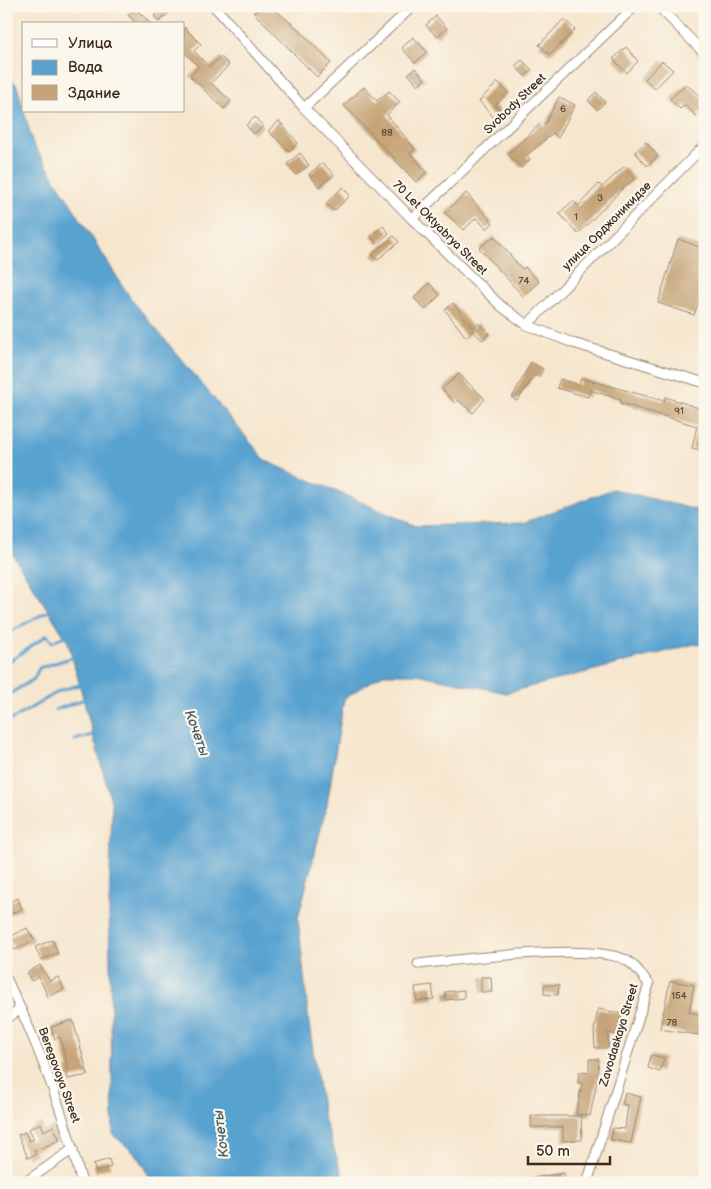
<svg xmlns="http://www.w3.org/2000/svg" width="711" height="1189" font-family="'Balsamiq Sans',sans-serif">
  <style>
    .water { fill: #59a2d0; stroke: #4a6677 }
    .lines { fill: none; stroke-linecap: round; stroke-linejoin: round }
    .stream { stroke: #59a2d0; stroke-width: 3 }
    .building { fill: #c6a478 }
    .street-casing { stroke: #988876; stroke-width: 11 }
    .street { stroke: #fff; stroke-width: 9 }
    .labels { text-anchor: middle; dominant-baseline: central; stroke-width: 4.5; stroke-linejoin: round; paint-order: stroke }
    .number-label { font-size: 10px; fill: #5e4834 }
    .street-label { font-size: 12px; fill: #3b2a1e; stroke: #fbf7ec }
    .water-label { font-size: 14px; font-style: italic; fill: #475a65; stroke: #fbf7ec }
  </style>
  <rect width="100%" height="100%" fill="#fbf7ec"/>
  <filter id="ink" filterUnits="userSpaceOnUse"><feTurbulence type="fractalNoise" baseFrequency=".02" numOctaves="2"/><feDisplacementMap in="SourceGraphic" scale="10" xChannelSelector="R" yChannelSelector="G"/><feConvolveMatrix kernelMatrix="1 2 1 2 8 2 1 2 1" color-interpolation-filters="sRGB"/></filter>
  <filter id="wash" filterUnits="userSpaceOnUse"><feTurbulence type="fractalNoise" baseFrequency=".0096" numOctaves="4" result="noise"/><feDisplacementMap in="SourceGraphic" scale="20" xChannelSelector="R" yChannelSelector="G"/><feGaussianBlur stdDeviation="1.12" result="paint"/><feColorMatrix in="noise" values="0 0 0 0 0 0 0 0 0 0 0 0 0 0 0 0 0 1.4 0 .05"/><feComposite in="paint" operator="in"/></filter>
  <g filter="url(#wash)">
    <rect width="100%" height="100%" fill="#f6e6ce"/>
    <!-- water -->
    <polygon class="water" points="6,74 17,85 33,144 131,299 266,461 416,526 523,523 613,489 705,512 705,646 695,644 506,693 416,674 383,674 344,699 327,805 298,918 309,1024 323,1115 345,1183 153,1183 136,1154 113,1135 109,907 112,805 68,642 6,544"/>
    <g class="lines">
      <!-- stream -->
      <g class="stream">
        <polyline points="6,634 52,609"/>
        <polyline points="6,664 47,635 52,642 66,635"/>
        <polyline points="6,696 34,679 39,668 74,657"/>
        <polyline points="55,710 85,699"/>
        <polyline points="6,723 61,690 83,684"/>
        <polyline points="75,740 96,734"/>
      </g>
    </g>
    <g id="blocks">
      <!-- building -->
      <g class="building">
        <polygon points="164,6 176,6 159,22 154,16"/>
        <polygon points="260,6 271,6 299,30 331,63 317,77 254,13"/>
        <polygon points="135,8 151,24 137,24 128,15"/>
        <polygon points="436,16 447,28 437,37 426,25"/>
        <polygon points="564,19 575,30 550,55 539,45"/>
        <polygon points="184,27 201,44 194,51 209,67 221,57 229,65 211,83 231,101 224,109 190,76 199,67 184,52"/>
        <polygon points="413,37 427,52 415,63 402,48"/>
        <polygon points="626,47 638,61 627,73 613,59"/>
        <polygon points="522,60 532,70 525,76 515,66"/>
        <polygon points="662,61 673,70 655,89 645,79"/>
        <polygon points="415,68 425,79 418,85 408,74"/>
        <polygon points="498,82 508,93 495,105 502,114 496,120 479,101"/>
        <polygon points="686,84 705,101 705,108 696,116 685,105 680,109 670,99"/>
        <polygon points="364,87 377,101 389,91 400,102 387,115 415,149 410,153 427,172 416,182 344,105"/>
        <polygon points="596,92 605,102 597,110 588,100"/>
        <polygon points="559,97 575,105 558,138 553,133 526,156 530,160 521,168 508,154 541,123 544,126"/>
        <polygon points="255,117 263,126 254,134 246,125"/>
        <polygon points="279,121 298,143 289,151 268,131"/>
        <polygon points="646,142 658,156 647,166 635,152"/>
        <polygon points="300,153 309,165 296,175 287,164"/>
        <polygon points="323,163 334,175 319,187 309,174"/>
        <polygon points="624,167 635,179 624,187 578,234 559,213 573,201 578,206 599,184 602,187"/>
        <polygon points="343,187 350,196 334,211 326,203"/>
        <polygon points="466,193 493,223 487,229 476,218 464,230 445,213"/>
        <polygon points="383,226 389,233 377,244 371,236"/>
        <polygon points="394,236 399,242 377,260 372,254"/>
        <polygon points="494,236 522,269 525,267 539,282 523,296 479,248"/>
        <polygon points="678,239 705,249 705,283 694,315 658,303"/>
        <polygon points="429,283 440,295 425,310 414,298"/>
        <polygon points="453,303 473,328 478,323 489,334 482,340 473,331 466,337 445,310"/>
        <polygon points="531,362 543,369 539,377 535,375 517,401 512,398"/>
        <polygon points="459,374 485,399 473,413 458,400 455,403 442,389"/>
        <polygon points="581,378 664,401 665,397 705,410 705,451 692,448 697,426 620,403 621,400 590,390 588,397 557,388 560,379 579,385"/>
        <polygon points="18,898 22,909 6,916 6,903"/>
        <polygon points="27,928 34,940 15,950 8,938"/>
        <polygon points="52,940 58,953 41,960 35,947"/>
        <polygon points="40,965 50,981 58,977 64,989 48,997 39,977 31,981 27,973"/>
        <polygon points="481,977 491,977 492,992 481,992"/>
        <polygon points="670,981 694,985 689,1012 702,1015 698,1035 660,1029"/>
        <polygon points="432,985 434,999 417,1001 415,987"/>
        <polygon points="544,985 559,985 558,995 544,994"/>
        <polygon points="464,990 464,998 446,1000 445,992"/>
        <polygon points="598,1009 622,1014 618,1035 608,1033 608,1048 595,1048 594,1031"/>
        <polygon points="73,1020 88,1075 68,1079 66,1068 68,1068 60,1037 55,1039 51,1027"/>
        <polygon points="651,1055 664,1058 660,1072 648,1068"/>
        <polygon points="589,1059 599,1059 597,1081 590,1116 576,1114 582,1083 578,1083 579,1072 589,1073"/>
        <polygon points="625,1093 641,1097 631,1143 611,1140 613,1128 625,1129 628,1105 622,1104"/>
        <polygon points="531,1116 581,1116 582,1140 563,1141 563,1127 531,1127"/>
        <polygon points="41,1123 44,1131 53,1126 60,1140 34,1151 36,1154 28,1158 18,1135 25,1132 29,1141 34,1139 29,1129"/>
        <polygon points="109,1159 111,1167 96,1172 93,1164"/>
        <polygon points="564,1173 565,1181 533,1183 532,1178"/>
      </g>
    </g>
  </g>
  <g filter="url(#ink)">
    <use href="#blocks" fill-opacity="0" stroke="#988876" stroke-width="1"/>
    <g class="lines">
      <!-- street casing -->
      <g class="street-casing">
        <g id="street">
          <polyline points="214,6 304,108 412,219 501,306 527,325 573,343 705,383"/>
          <polyline points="658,6 705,54"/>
          <polyline points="304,108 413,6"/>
          <polyline points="412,219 635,6"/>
          <polyline points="527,325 705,145"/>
          <path d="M418 964C458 960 601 941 629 962 637 967 643 977 649 984L587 1183"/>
          <path d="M6 978C37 1041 64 1115 82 1183"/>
          <polyline points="6,1019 21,1009"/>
          <polyline points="24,1183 73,1149"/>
        </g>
      </g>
      <!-- street -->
      <use href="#street" class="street"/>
    </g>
  </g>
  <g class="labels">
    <!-- number labels -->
    <g class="number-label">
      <text x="563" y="109">6</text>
      <text x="387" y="133">88</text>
      <text x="600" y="198">3</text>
      <text x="576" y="217">1</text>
      <text x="524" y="281">74</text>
      <text x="679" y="411">91</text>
      <text x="679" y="996">154</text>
      <text x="672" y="1023">78</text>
    </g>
    <!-- street labels -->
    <g class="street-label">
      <text transform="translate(515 104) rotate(-44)">Svobody Street</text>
      <text transform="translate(607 226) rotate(-45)">улица Орджоникидзе</text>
      <text transform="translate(440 228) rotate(45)">70 Let Oktyabrya Street</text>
      <text transform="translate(619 1035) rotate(-73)">Zavodaskaya Street</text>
      <text transform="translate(59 1075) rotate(70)">Beregovaya Street</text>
    </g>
    <!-- water labels -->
    <g class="water-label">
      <text transform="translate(197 733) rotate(70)">Кочеты</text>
      <text transform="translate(221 1134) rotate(-97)">Кочеты</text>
    </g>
  </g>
  <!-- margin -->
  <rect width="711" height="1189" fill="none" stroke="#fbf7ec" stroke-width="25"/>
  <!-- legend -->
  <rect x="22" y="22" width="162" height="90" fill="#fbf7ec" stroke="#aea59a"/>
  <rect x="32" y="39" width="25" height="8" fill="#ffffff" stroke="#aea59a"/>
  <text x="68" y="48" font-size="15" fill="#3b2a1e">Улица</text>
  <rect x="32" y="60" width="25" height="15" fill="#59a2d0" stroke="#aea59a"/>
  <text x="68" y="72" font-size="15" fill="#3b2a1e">Вода</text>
  <rect x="32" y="85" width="25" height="15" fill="#c6a478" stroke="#aea59a"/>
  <text x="68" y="98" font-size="15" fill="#3b2a1e">Здание</text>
  <!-- scale -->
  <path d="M528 1156v8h82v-8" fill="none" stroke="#3b2a1e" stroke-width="2.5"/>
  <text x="536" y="1156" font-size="15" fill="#3b2a1e" stroke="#fbf7ec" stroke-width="4" paint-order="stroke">50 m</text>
</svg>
